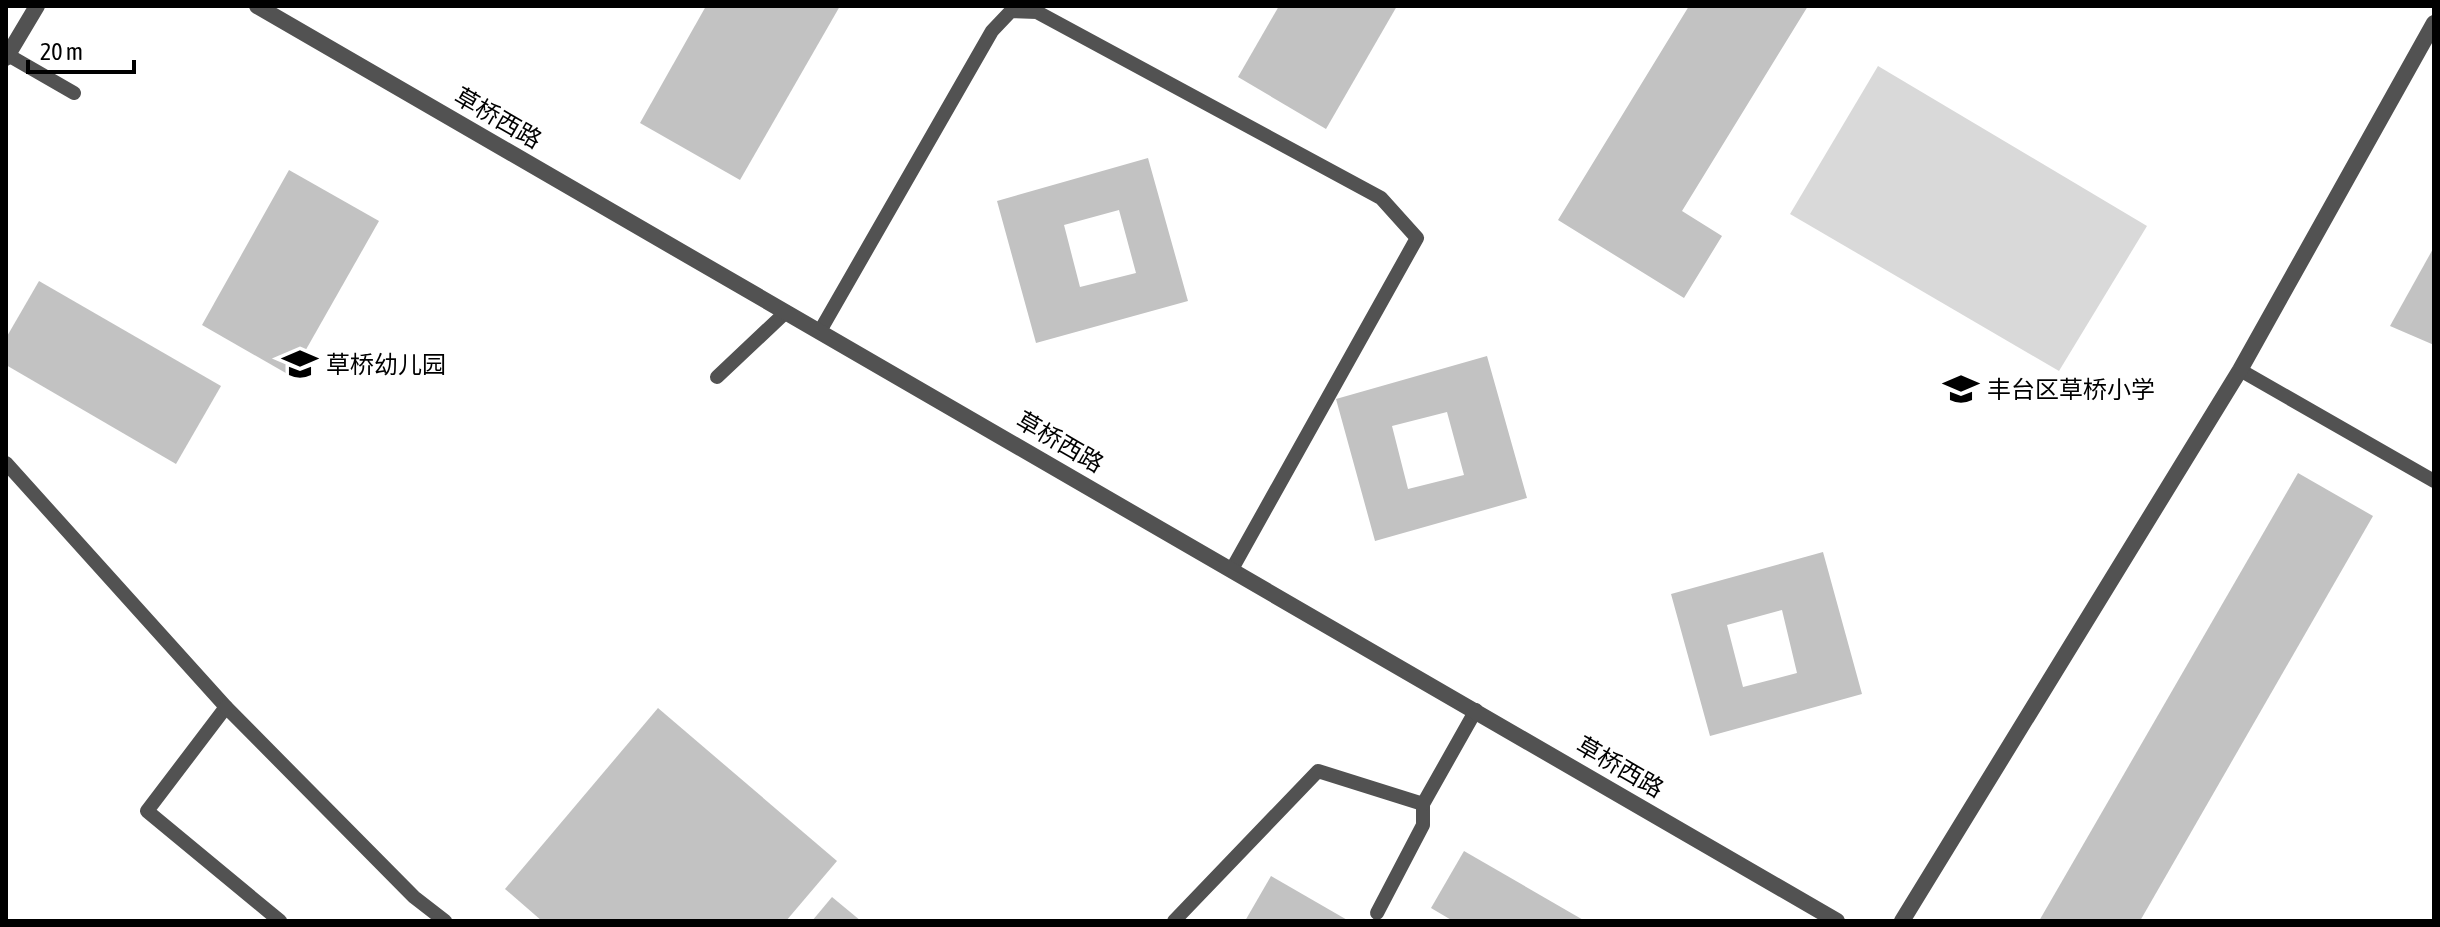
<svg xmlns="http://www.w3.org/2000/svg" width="2440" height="927" font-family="'Asap Condensed','Noto Sans SC',sans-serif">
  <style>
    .green { fill: #d9d9d9 }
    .building { fill: #c2c2c2; fill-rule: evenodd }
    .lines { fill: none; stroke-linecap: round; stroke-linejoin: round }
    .service { stroke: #525252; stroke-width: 14 }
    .minor { stroke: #525252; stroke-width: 16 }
    .tertiary { stroke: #525252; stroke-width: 16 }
    .labels { text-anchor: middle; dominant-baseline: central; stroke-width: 6; stroke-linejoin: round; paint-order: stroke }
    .street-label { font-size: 24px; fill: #000; stroke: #fff }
    .poi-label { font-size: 24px; fill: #000; stroke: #fff; text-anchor: start }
  </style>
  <rect width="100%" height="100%" fill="#fff"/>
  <!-- green -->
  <polygon class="green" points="1878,66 2147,226 2059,371 1790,214"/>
  <!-- building -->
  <g class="building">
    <polygon points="706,6 840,6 740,180 640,123"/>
    <polygon points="1279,6 1397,6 1326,129 1238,77"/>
    <polygon points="1689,6 1808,6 1682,211 1722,236 1684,298 1558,220"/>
    <path d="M1148 158 1188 301 1036 343 997 201ZM1119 210 1136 273 1080 287 1064 225Z"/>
    <polygon points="289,170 379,221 291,376 202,325"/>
    <polygon points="2434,247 2434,345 2390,326"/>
    <polygon points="39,281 221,386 176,464 6,365 6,338"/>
    <path d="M1487 356 1527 498 1375 541 1336 399ZM1447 412 1464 475 1408 489 1392 426Z"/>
    <polygon points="2298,473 2373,516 2140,921 2039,921"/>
    <path d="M1823 552 1862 694 1710 736 1671 594ZM1782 610 1797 673 1743 687 1727 625Z"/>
    <polygon points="658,708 837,861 786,921 542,921 505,889"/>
    <polygon points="1464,851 1585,921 1453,921 1431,908"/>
    <polygon points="1271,876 1349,921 1245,921"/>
    <polygon points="832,897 861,921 812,921"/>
  </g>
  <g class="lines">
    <!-- service -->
    <g class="service">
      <polyline points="8,55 74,93"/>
      <polyline points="820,331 992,31 1011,11 1037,12 1381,198 1417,238 1232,569"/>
      <polyline points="2240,370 2434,481"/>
      <polyline points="717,377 786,312"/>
      <polyline points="6,463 226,707 147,811 280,921"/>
      <polyline points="226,707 414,897 445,921"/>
      <polyline points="1377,913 1423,825 1423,804"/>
      <polyline points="1174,921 1318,771 1423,804 1476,710"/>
    </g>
    <!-- minor -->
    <polyline class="minor" points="1902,921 2240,370 2434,23"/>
    <!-- tertiary -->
    <g class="tertiary">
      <polyline points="257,6 1837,921"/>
      <polyline points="6,58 37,6"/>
    </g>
  </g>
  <!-- icons -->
  <defs>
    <g id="school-bare" transform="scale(2.76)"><path d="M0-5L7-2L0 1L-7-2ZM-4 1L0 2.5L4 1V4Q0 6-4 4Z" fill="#000" stroke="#fff" stroke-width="2.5" paint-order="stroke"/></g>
  </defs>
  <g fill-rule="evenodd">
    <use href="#school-bare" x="300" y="364"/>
    <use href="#school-bare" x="1961" y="389"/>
  </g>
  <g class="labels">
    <!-- street labels -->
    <g class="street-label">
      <text transform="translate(498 118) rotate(30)">草桥西路</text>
      <text transform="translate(1060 442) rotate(30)">草桥西路</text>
      <text transform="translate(1620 767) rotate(30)">草桥西路</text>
    </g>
    <!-- poi labels -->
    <g class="poi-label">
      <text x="326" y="364">草桥幼儿园</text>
      <text x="1987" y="389">丰台区草桥小学</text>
    </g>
  </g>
  <!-- border -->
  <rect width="2440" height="927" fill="none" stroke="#000000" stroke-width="16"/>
  <!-- scale -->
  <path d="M28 60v12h106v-12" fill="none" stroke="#000000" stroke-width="4"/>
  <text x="40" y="60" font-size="24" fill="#000000" stroke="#ffffff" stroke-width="6" paint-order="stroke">20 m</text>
</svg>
